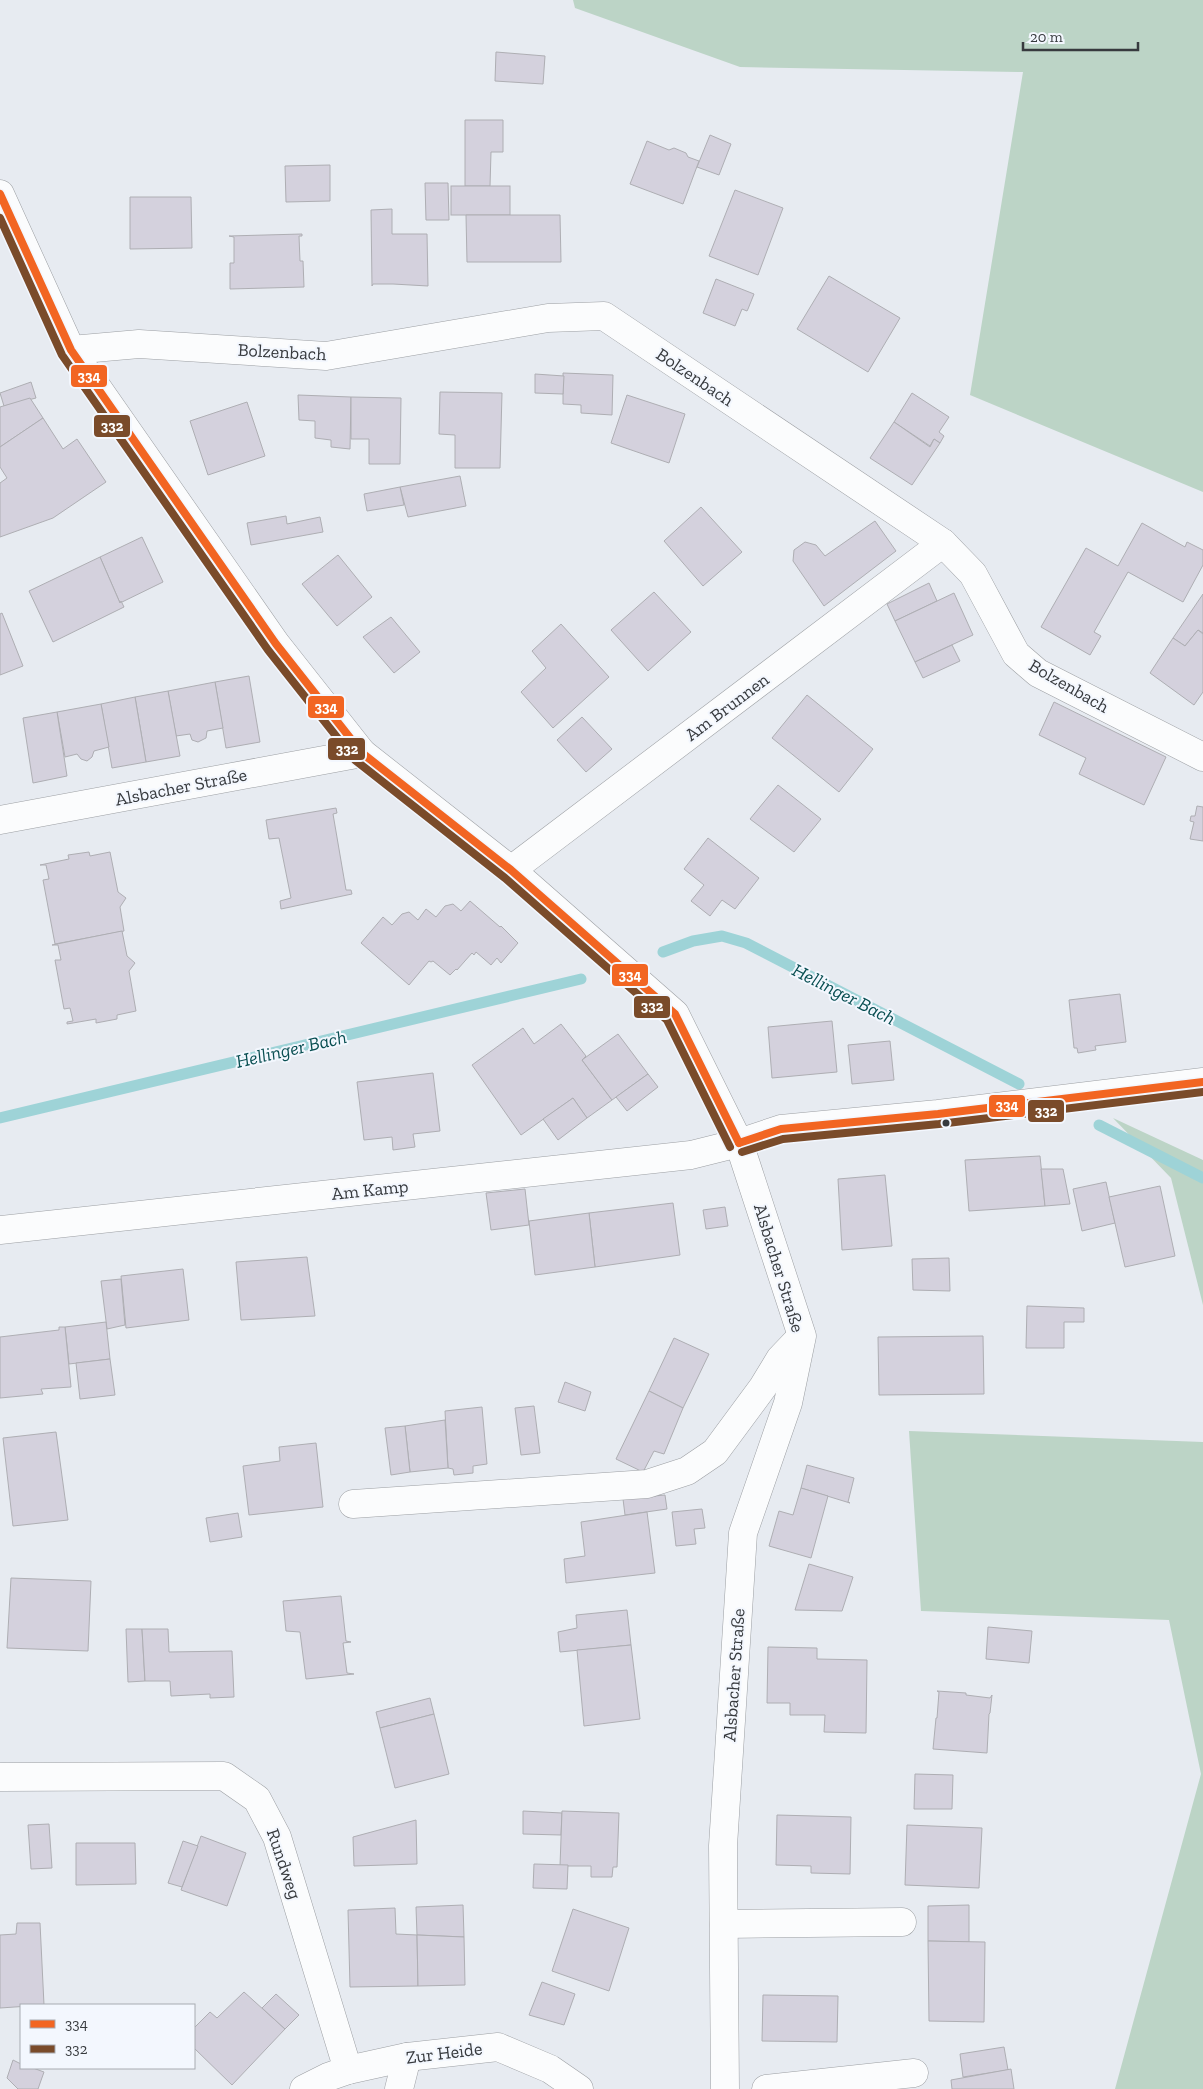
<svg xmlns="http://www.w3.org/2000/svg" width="1203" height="2089" font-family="'Zilla Slab',serif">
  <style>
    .green { fill: #bcd4c6 }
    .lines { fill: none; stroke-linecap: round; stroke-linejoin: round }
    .stream { stroke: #9ed3d7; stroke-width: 11 }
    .building { fill: #d4d1dd; stroke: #aeaeb3 }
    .minor-casing { stroke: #9c9fa3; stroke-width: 29 }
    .minor { stroke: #fbfcfd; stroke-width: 28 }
    .bus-1-casing { stroke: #f3f7fe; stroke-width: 11 }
    .bus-2-casing { stroke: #f3f7fe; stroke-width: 11 }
    .bus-1 { stroke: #f26522; stroke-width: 8 }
    .bus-2 { stroke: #7a4b2a; stroke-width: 8 }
    .bus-dot { fill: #373a3e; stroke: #f3f7fe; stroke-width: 2 }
    .labels { text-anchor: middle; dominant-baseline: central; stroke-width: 4; stroke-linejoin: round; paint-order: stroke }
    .street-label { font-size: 18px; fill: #373a3e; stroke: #f3f7fe }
    .water-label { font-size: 19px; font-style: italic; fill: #084e51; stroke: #f3f7fe }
    .line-badge { stroke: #f3f7fe; stroke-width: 2 }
    .badge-label { font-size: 14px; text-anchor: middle; font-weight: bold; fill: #fff }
  </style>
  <rect width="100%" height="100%" fill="#e7ebf1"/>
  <!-- green -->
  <g class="green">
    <polygon points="573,0 1203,0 1203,492 970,395 1023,72 740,67 575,8"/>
    <polygon points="1113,1118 1203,1160 1203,1305 1171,1178"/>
    <polygon points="909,1431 1203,1442 1203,2089 1115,2089 1201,1774 1169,1620 921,1611"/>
  </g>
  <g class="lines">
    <!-- stream -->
    <g class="stream">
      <polyline points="663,952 693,941 722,936 746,943 1019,1084"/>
      <polyline points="0,1118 581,979"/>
      <polyline points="1099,1125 1203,1178"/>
    </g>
  </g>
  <!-- building -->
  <g class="building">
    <polygon points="496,52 545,56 543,84 495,81"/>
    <polygon points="465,120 503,120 503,152 491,152 490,186 465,186"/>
    <polygon points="710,135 731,144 719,175 697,167"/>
    <polygon points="647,141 669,150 674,148 686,153 688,157 699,161 683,204 630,184"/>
    <polygon points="330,165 330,201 286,202 285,166"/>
    <polygon points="425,183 448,183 449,220 426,220"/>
    <rect x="451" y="186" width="59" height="29"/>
    <polygon points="735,190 783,208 758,275 709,256"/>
    <polygon points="130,197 191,197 192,248 130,249"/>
    <polygon points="392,209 392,234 427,234 428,286 393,284 373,284 372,286 371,210"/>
    <polygon points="466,215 560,215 561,262 467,262"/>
    <polygon points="302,234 302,236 299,236 300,261 303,261 304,287 230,289 230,263 234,263 234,237 229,236"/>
    <polygon points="829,276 900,318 868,372 797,329"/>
    <polygon points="716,279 754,294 748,309 747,311 742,309 735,326 703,313"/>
    <polygon points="563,373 613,375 612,415 581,413 581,405 563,404"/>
    <polygon points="535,374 564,376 563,394 535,393"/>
    <polygon points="31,382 36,398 4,406 0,393"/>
    <polygon points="440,392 502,393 500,468 455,468 455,435 439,434"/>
    <polygon points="912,393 949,417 939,432 944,436 940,443 934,439 930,446 894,422"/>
    <polygon points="298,395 351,397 350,449 331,447 331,440 315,438 315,421 299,420"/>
    <polygon points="627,395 685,414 669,463 611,443"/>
    <polygon points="351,397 401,398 400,464 369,464 369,439 351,439"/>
    <polygon points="30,398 43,418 0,447 0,407"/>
    <polygon points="247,402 265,456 208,475 190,421"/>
    <polygon points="43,418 63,449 77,439 106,482 53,518 0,537 0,483 7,478 0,467 0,447"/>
    <polygon points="894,422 930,447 934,439 940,443 912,485 870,458"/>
    <polygon points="460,476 466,506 408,517 400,487"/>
    <polygon points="400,487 404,505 367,511 364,494"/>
    <polygon points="701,507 742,552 703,586 664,541"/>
    <polygon points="286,516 287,524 320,517 323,532 251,545 247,523"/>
    <polygon points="875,521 896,551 824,606 793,561 794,550 805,542 816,545 825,556"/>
    <polygon points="1142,523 1185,547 1187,542 1203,550 1203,565 1183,602 1128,572 1094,632 1101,636 1090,655 1041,627 1086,548 1118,566"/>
    <polygon points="142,537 163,582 120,603 100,557"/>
    <polygon points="338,555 372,597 337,626 302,584"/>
    <polygon points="100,557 120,603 121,601 124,607 53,642 29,591"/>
    <polygon points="929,583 937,601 895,621 887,604"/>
    <polygon points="654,592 691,632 648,671 611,630"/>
    <polygon points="954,593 973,635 915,662 895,621"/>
    <polygon points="1203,594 1203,633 1198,630 1185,646 1173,638"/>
    <polygon points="2,613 23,666 0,675 0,614"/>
    <polygon points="391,617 420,652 394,673 363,637"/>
    <polygon points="561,624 609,677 553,728 521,692 546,668 532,651"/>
    <polygon points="1198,630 1203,634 1203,692 1194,705 1150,673 1173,638 1185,646"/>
    <polygon points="952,645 960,661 923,678 915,662"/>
    <polygon points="249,676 260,742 226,748 215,682"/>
    <polygon points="215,682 223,728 207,731 206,738 198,742 192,740 190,734 176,736 168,691"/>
    <polygon points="168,691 180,756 146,762 135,697"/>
    <polygon points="807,695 873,749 839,792 772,738"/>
    <polygon points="135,697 146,762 112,768 101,704"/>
    <polygon points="1054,702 1166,757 1144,805 1079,774 1086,758 1039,735"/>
    <polygon points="101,704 109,747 94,751 92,757 87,761 81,759 77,754 65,757 57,712"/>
    <polygon points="57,712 67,776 33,783 23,718"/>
    <polygon points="582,717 612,749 586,772 557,740"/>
    <polygon points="778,785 821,819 794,852 750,819"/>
    <polygon points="1197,806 1203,807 1203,841 1190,839 1194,822 1190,821 1191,816 1195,816"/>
    <polygon points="336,808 337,813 333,814 346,890 351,890 352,894 281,909 280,901 291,898 279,838 269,839 266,820"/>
    <polygon points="708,838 759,878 735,909 722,900 710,916 691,901 704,885 684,869"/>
    <polygon points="89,852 90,856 110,852 118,892 126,898 120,907 124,931 55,944 43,880 49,879 46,865 40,865 69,859 68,855"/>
    <polygon points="470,901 500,927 501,926 518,943 501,963 497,958 491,965 476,952 474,955 472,953 457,970 456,969 450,975 433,961 431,962 429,961 409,985 361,943 383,917 392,925 402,914 409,912 418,920 426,909 436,917 445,906 453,904 461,911"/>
    <polygon points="122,931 127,956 135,963 129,971 136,1011 117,1015 117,1019 96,1023 96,1019 67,1024 67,1022 73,1021 70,1008 64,1009 55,960 61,960 58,945 52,945"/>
    <polygon points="1120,994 1126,1042 1095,1046 1096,1050 1078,1053 1077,1048 1074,1048 1069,1000"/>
    <polygon points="832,1021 837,1072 772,1078 768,1027"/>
    <polygon points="561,1024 586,1056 582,1060 612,1100 587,1118 573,1098 521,1135 472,1065 523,1028 534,1044"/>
    <polygon points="618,1034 648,1074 612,1100 582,1060"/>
    <polygon points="890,1041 894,1080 852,1084 848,1045"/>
    <polygon points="433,1073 440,1131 413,1134 415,1147 393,1150 392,1137 364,1140 357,1082"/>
    <polygon points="648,1074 658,1087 627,1111 616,1097"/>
    <polygon points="573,1098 587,1118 558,1140 543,1119"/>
    <polygon points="1040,1156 1045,1206 969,1211 965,1160"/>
    <polygon points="1041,1169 1063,1169 1070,1204 1045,1206"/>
    <polygon points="885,1175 892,1246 842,1250 838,1179"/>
    <polygon points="1106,1182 1115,1223 1082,1231 1073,1189"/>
    <polygon points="1160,1186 1175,1256 1125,1267 1109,1197"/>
    <polygon points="525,1189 529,1225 491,1230 486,1193"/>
    <polygon points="673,1203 680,1255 595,1267 589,1213"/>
    <polygon points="725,1207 728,1226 706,1229 703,1210"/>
    <polygon points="589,1213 595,1267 535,1275 529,1221"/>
    <polygon points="307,1257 315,1316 241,1320 236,1262"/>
    <polygon points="949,1258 950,1291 913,1290 912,1259"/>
    <polygon points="183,1269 189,1320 126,1328 121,1276"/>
    <polygon points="121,1279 125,1325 107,1329 101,1281"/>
    <polygon points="1027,1306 1084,1308 1084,1322 1064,1322 1064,1348 1026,1348"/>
    <polygon points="106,1322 110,1359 69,1364 65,1327"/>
    <polygon points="59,1327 65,1327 71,1387 41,1389 43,1394 0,1398 0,1337 59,1330"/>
    <polygon points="983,1336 984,1394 879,1395 878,1337"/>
    <polygon points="674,1338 709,1354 683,1408 649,1391"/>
    <polygon points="110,1359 115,1395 80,1399 76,1363"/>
    <polygon points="565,1382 591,1392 585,1411 558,1402"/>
    <polygon points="649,1391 683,1408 664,1454 654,1451 643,1472 616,1459"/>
    <polygon points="534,1406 540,1453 521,1455 515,1408"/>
    <polygon points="482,1407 487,1464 473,1466 473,1473 454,1475 453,1469 448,1468 445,1411"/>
    <polygon points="445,1420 448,1468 410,1472 405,1426"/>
    <polygon points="405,1426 410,1472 391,1475 385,1428"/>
    <polygon points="56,1432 68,1520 13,1526 3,1438"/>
    <polygon points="316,1443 323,1507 249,1515 243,1466 280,1461 279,1447"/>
    <polygon points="807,1465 854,1478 848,1502 850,1503 801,1488"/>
    <polygon points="801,1488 828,1496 811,1558 769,1546 779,1511 793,1515"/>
    <polygon points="665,1495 667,1509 625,1515 623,1499"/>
    <polygon points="702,1509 705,1528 694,1529 696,1544 676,1546 672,1512"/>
    <polygon points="647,1512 655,1573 566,1583 564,1559 585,1556 581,1522"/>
    <polygon points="238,1513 242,1537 210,1542 206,1518"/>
    <polygon points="809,1564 853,1577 842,1611 795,1610"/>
    <polygon points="11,1578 91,1581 88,1651 7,1648"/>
    <polygon points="341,1596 346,1641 351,1642 343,1643 347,1673 354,1674 306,1679 300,1632 286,1631 283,1601"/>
    <polygon points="627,1610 631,1645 560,1652 558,1632 577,1628 576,1615"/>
    <polygon points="988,1627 1032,1631 1029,1663 986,1659"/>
    <polygon points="126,1629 142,1629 145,1681 128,1682"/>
    <polygon points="142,1629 168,1629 169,1652 232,1651 234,1697 210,1698 210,1694 171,1696 170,1681 145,1681"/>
    <polygon points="631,1645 640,1719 584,1726 577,1650"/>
    <polygon points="768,1647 817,1648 817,1659 867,1660 866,1733 824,1732 825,1715 790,1715 790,1703 767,1703"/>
    <polygon points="937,1691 966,1693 966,1695 990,1698 992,1695 990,1713 989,1714 987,1753 933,1749 936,1718 937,1718 939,1692"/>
    <polygon points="430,1698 434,1714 380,1728 376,1712"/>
    <polygon points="434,1714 449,1774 395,1788 380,1728"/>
    <polygon points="915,1774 953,1775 952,1809 914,1809"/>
    <polygon points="523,1811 562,1813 561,1835 523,1834"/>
    <polygon points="562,1811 619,1813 617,1867 613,1867 612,1877 591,1877 591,1866 560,1866"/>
    <polygon points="777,1815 851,1817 850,1874 811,1873 811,1866 776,1865"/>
    <polygon points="416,1820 417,1864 354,1866 353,1837"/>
    <polygon points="49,1824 52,1868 31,1869 28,1825"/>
    <polygon points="907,1825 982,1828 979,1888 905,1885"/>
    <polygon points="201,1836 246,1853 227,1906 181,1890"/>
    <polygon points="183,1841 198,1846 182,1887 168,1883"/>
    <polygon points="76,1843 135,1843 136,1884 76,1885"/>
    <polygon points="534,1864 568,1865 567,1889 533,1888"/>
    <polygon points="463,1905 464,1937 417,1935 416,1907"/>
    <polygon points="969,1905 969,1942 928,1941 928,1906"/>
    <polygon points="395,1908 396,1934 417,1935 418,1986 350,1987 348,1910"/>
    <polygon points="573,1909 629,1928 609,1991 552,1971"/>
    <polygon points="17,1923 40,1923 44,2005 0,2008 0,1935 16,1934"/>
    <polygon points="417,1935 464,1937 465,1985 418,1986"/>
    <polygon points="928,1941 985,1942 984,2022 929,2021"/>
    <polygon points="542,1982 575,1994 564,2025 529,2015"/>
    <polygon points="244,1992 285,2029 232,2085 194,2048 194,2028 210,2012 217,2018"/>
    <polygon points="276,1994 299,2015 285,2029 262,2008"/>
    <polygon points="763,1995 838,1996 837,2042 762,2041"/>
    <polygon points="1004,2047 1008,2070 963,2077 960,2054"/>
    <polygon points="13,2060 21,2064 21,2068 33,2068 44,2072 38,2089 18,2089 7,2078"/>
    <polygon points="1011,2069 1014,2089 952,2089 951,2080"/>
  </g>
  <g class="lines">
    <!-- minor casing -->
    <g class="minor-casing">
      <g id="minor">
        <polyline points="0,194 71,350 276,644 362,753 511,870 675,1014 739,1143 802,1336 788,1403 743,1533 723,1846 725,2089"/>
        <polyline points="71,350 139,344 326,356 548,318 604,316 943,543 973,574 1016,654 1038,673 1203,757"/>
        <polyline points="0,820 362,753"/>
        <polyline points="511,870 943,543"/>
        <polyline points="0,1230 691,1155 739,1143 781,1129 938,1114 1203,1082"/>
        <polyline points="353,1504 647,1484 687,1471 715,1452 763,1387 780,1359 801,1337"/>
        <polyline points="0,1777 224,1776 257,1799 277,1837 348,2070"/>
        <polyline points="724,1924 902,1922"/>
        <polyline points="304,2089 328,2077 348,2070 407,2057 498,2047 550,2069 579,2089"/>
        <polyline points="399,2089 407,2057"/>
        <polyline points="766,2089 914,2073"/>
      </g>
    </g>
    <!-- minor -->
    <use href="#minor" class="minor"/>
    <!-- bus-1 casing -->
    <g class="bus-1-casing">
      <g id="bus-1">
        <polyline points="0,194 71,350 276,644 362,753 511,870 675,1014 739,1143"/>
        <polyline points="739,1143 781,1129 938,1114 1203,1082"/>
      </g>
    </g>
    <!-- bus-2 casing -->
    <g class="bus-2-casing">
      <g id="bus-2">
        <polyline points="0,218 62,355 268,650 355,760 505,878 667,1020 730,1147"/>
        <polyline points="742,1152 783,1139 939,1124 1203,1092"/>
      </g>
    </g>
    <!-- bus-1 -->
    <use href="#bus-1" class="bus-1"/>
    <!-- bus-2 -->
    <use href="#bus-2" class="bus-2"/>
  </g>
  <!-- markers -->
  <circle class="bus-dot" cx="946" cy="1123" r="4.5"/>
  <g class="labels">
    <!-- street labels -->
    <g class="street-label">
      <text transform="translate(282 352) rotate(3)">Bolzenbach</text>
      <text transform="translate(695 377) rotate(34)">Bolzenbach</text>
      <text transform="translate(1069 686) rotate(30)">Bolzenbach</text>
      <text transform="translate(727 707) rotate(-37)">Am Brunnen</text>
      <text transform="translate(181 787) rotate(-11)">Alsbacher Straße</text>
      <text transform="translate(370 1190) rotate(-6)">Am Kamp</text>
      <text transform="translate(779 1268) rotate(73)">Alsbacher Straße</text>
      <text transform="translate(734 1675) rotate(-86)">Alsbacher Straße</text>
      <text transform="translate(284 1864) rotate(71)">Rundweg</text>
      <text transform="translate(444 2053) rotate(-7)">Zur Heide</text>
    </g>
    <!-- water labels -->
    <g class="water-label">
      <text transform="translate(844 994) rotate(27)">Hellinger Bach</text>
      <text transform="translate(291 1049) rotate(-13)">Hellinger Bach</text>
    </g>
  </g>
  <g class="line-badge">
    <rect x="70" y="364" width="38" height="24" rx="5" fill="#f26522"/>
    <rect x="93" y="414" width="38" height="24" rx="5" fill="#7a4b2a"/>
    <rect x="307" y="695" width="38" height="24" rx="5" fill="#f26522"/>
    <rect x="327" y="737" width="39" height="24" rx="5" fill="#7a4b2a"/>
    <rect x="611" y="963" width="38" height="24" rx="5" fill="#f26522"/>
    <rect x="633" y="995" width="38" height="24" rx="5" fill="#7a4b2a"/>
    <rect x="988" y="1094" width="38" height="24" rx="5" fill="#f26522"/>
    <rect x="1027" y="1099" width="38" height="24" rx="5" fill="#7a4b2a"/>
  </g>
  <g class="badge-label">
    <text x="89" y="381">334</text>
    <text x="112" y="431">332</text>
    <text x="326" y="712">334</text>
    <text x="347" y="754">332</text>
    <text x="630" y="980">334</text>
    <text x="652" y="1011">332</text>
    <text x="1007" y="1110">334</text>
    <text x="1046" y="1116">332</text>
  </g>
  <!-- legend -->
  <rect x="20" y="2004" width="175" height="65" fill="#f3f7fe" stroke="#a8abb1"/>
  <rect x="30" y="2020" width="25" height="8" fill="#f26522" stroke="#a8abb1"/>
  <text x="65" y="2029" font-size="15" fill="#373a3e">334</text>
  <rect x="30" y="2045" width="25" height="8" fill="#7a4b2a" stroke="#a8abb1"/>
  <text x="65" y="2054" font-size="15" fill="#373a3e">332</text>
  <!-- scale -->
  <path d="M1023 42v8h115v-8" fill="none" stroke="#373a3e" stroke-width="2.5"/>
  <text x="1030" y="42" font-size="15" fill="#373a3e" stroke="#f3f7fe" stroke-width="4" paint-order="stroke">20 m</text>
</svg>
